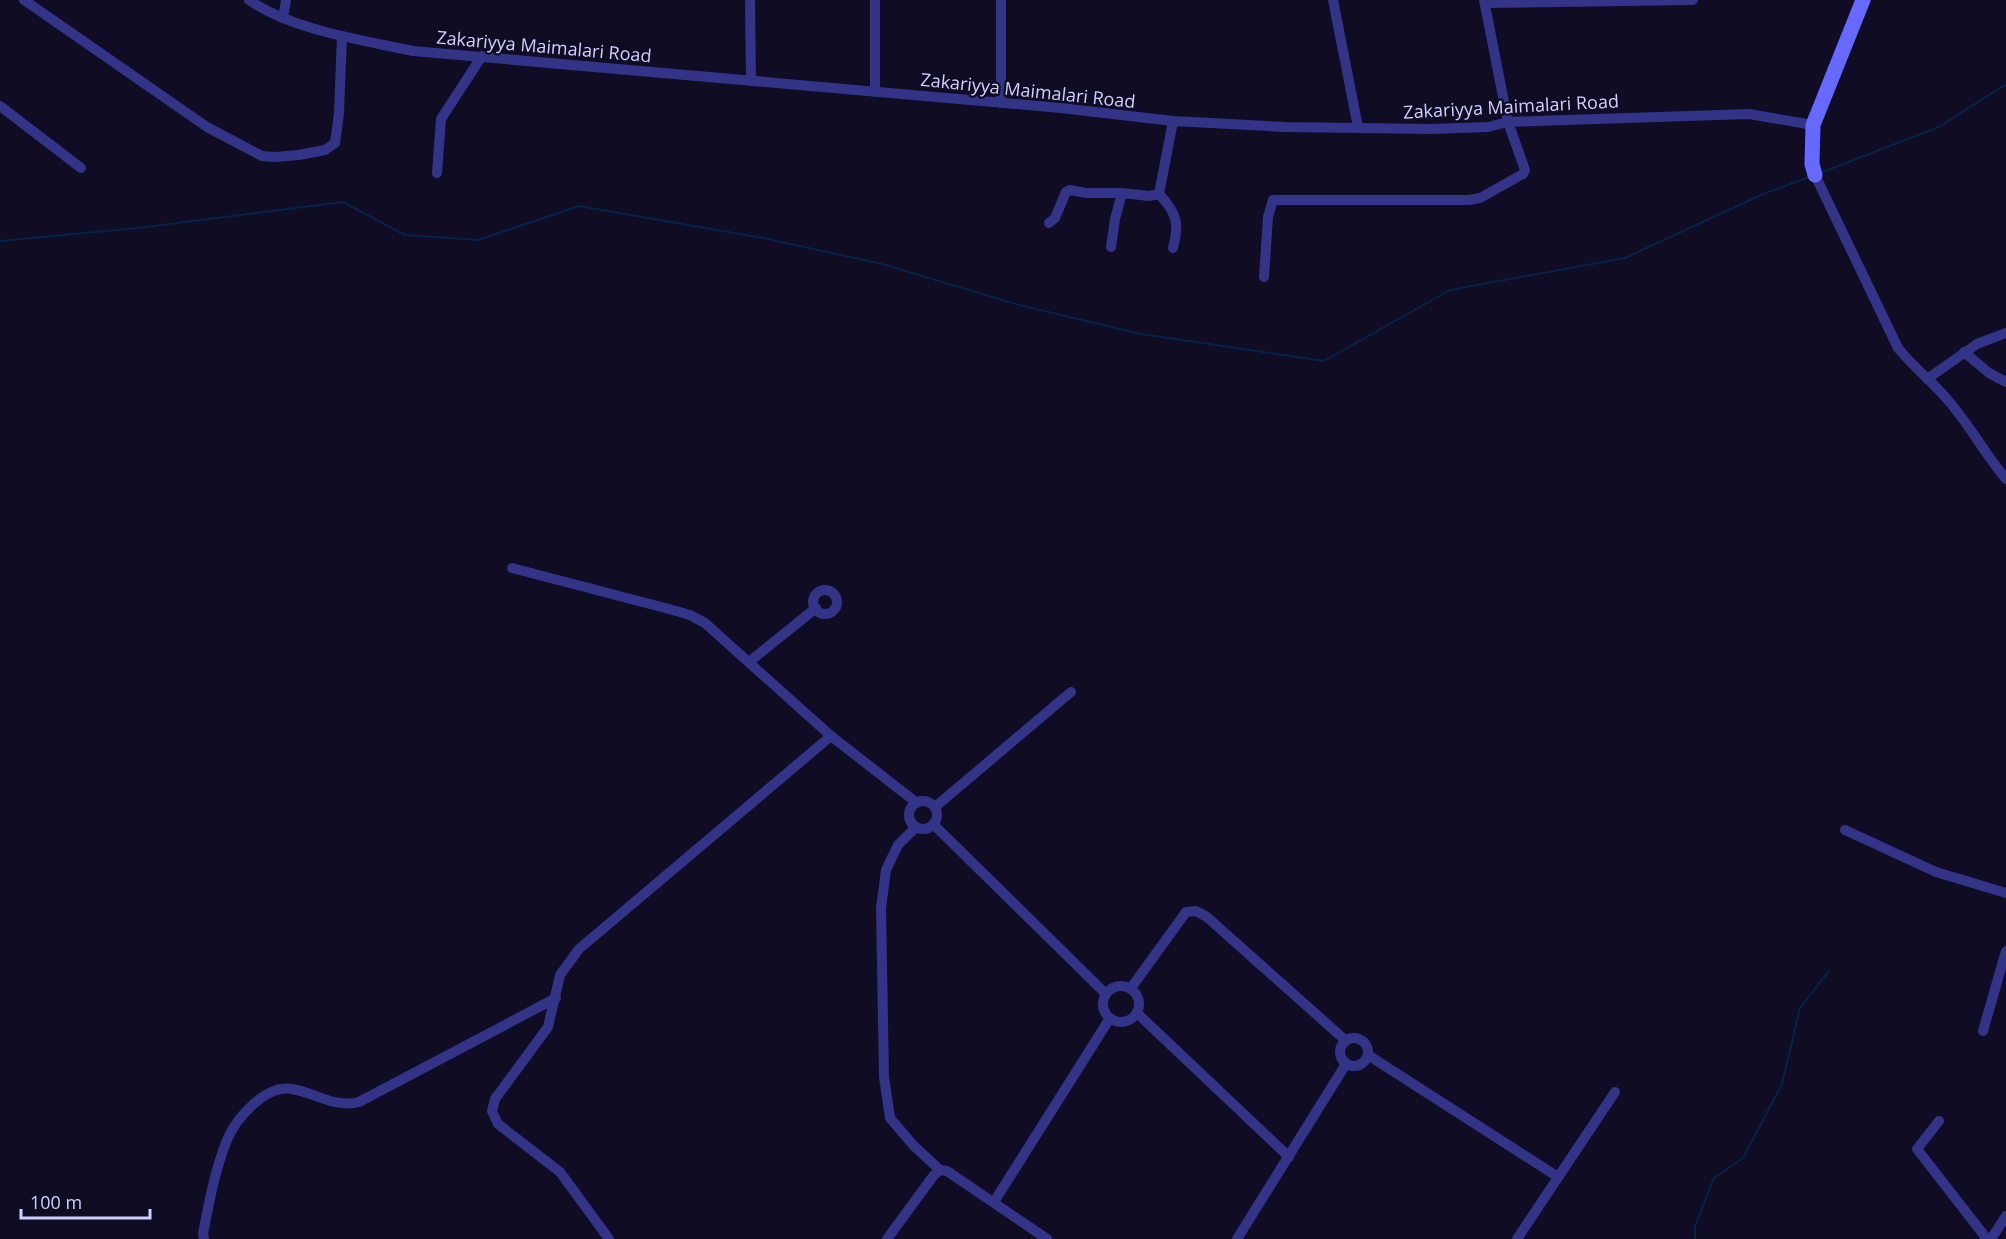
<svg xmlns="http://www.w3.org/2000/svg" width="2006" height="1239" font-family="'Open Sans',sans-serif">
  <style>
    .lines { fill: none; stroke-linecap: round; stroke-linejoin: round }
    .stream { stroke: #072248; stroke-width: 2 }
    .street { stroke: #333387; stroke-width: 10 }
    .secondary { stroke: #6669ff; stroke-width: 15 }
    .labels { text-anchor: middle; dominant-baseline: central; stroke-width: 4.5; stroke-linejoin: round; paint-order: stroke }
    .street-label { font-size: 18px; fill: #d2cfff; stroke: #0f0c24 }
  </style>
  <rect width="100%" height="100%" fill="#0f0c24"/>
  <g class="lines">
    <!-- stream -->
    <g class="stream">
      <polyline points="1820,173 1939,127 2006,84"/>
      <polyline points="0,241 138,228 343,202 405,235 478,240 579,206 763,238 882,264 1019,305 1141,334 1324,361 1450,290 1625,258 1763,194 1809,177"/>
      <polyline points="1695,1239 1695,1226 1714,1178 1743,1158 1782,1084 1800,1008 1829,971"/>
    </g>
    <!-- street -->
    <g class="street">
      <polyline points="24,0 207,127 262,156 275,157 299,155 325,150 335,143 339,113 342,36"/>
      <path d="M249 0C292 30 362 40 413 51L1061 108 1173 121 1286 127 1431 129 1488 127 1508 122 1536 121 1749 114 1813 125"/>
      <polyline points="750,0 751,81"/>
      <polyline points="875,0 875,92"/>
      <polyline points="1001,0 1001,103"/>
      <polyline points="1333,0 1358,127"/>
      <polyline points="1485,3 1693,0"/>
      <polyline points="283,18 286,0"/>
      <polyline points="0,106 81,168"/>
      <polyline points="437,173 441,119 482,56"/>
      <path d="M1815 175 1898 348C1913 367 1932 381 1947 399 1969 424 1985 454 2006 479"/>
      <polyline points="1122,193 1149,196 1159,194 1173,121"/>
      <path d="M1159 194C1176 212 1180 223 1173 248"/>
      <polyline points="1049,223 1055,218 1066,192 1070,190 1086,193 1122,193 1115,219 1111,247"/>
      <polyline points="1264,277 1268,217 1273,200 1469,200 1480,198 1523,174 1525,170 1508,122 1484,0"/>
      <polyline points="1964,352 1989,373 2006,382"/>
      <polyline points="1927,379 1977,344 2006,333"/>
      <polyline points="512,568 669,609 690,615 705,623 831,736 917,803"/>
      <circle cx="825" cy="602" r="12"/>
      <polyline points="749,662 816,608"/>
      <circle cx="923" cy="815" r="14"/>
      <polyline points="935,807 1071,692"/>
      <polyline points="934,825 1106,994"/>
      <polyline points="916,827 898,845 886,870 881,908 884,1077 890,1118 914,1146 940,1170 947,1171 1047,1239"/>
      <polyline points="1845,830 1936,872 2006,893"/>
      <circle cx="1121" cy="1004" r="18"/>
      <polyline points="1131,988 1186,912 1196,911 1207,917 1345,1040"/>
      <polyline points="1137,1013 1289,1157"/>
      <polyline points="1983,1031 2006,951"/>
      <circle cx="1354" cy="1052" r="14"/>
      <polyline points="1368,1055 1558,1177"/>
      <polyline points="1939,1121 1917,1149 1987,1239"/>
      <polyline points="994,1202 1110,1018"/>
      <path d="M204 1239 203 1234C209 1202 215 1170 227 1140 236 1118 266 1084 292 1089 316 1093 334 1108 359 1102L556 998"/>
      <polyline points="609,1239 560,1172 498,1124 492,1111 495,1099 548,1027 560,975 579,949 831,736"/>
      <polyline points="887,1239 934,1175 940,1170"/>
      <polyline points="1237,1239 1346,1064"/>
      <polyline points="1517,1239 1615,1092"/>
      <polyline points="1991,1239 2006,1216"/>
    </g>
    <!-- secondary -->
    <polyline class="secondary" points="1815,175 1812,164 1813,125 1863,0"/>
  </g>
  <g class="labels">
    <!-- street labels -->
    <g class="street-label">
      <text transform="translate(544 46) rotate(5)">Zakariyya Maimalari Road</text>
      <text transform="translate(1028 90) rotate(6)">Zakariyya Maimalari Road</text>
      <text transform="translate(1511 106) rotate(-3)">Zakariyya Maimalari Road</text>
    </g>
  </g>
  <!-- scale -->
  <path d="M21 1209v9h129v-9" fill="none" stroke="#d2cfff" stroke-width="3"/>
  <text x="30" y="1209" font-size="18" fill="#d2cfff" stroke="#0f0c24" stroke-width="4.5" paint-order="stroke">100 m</text>
</svg>
